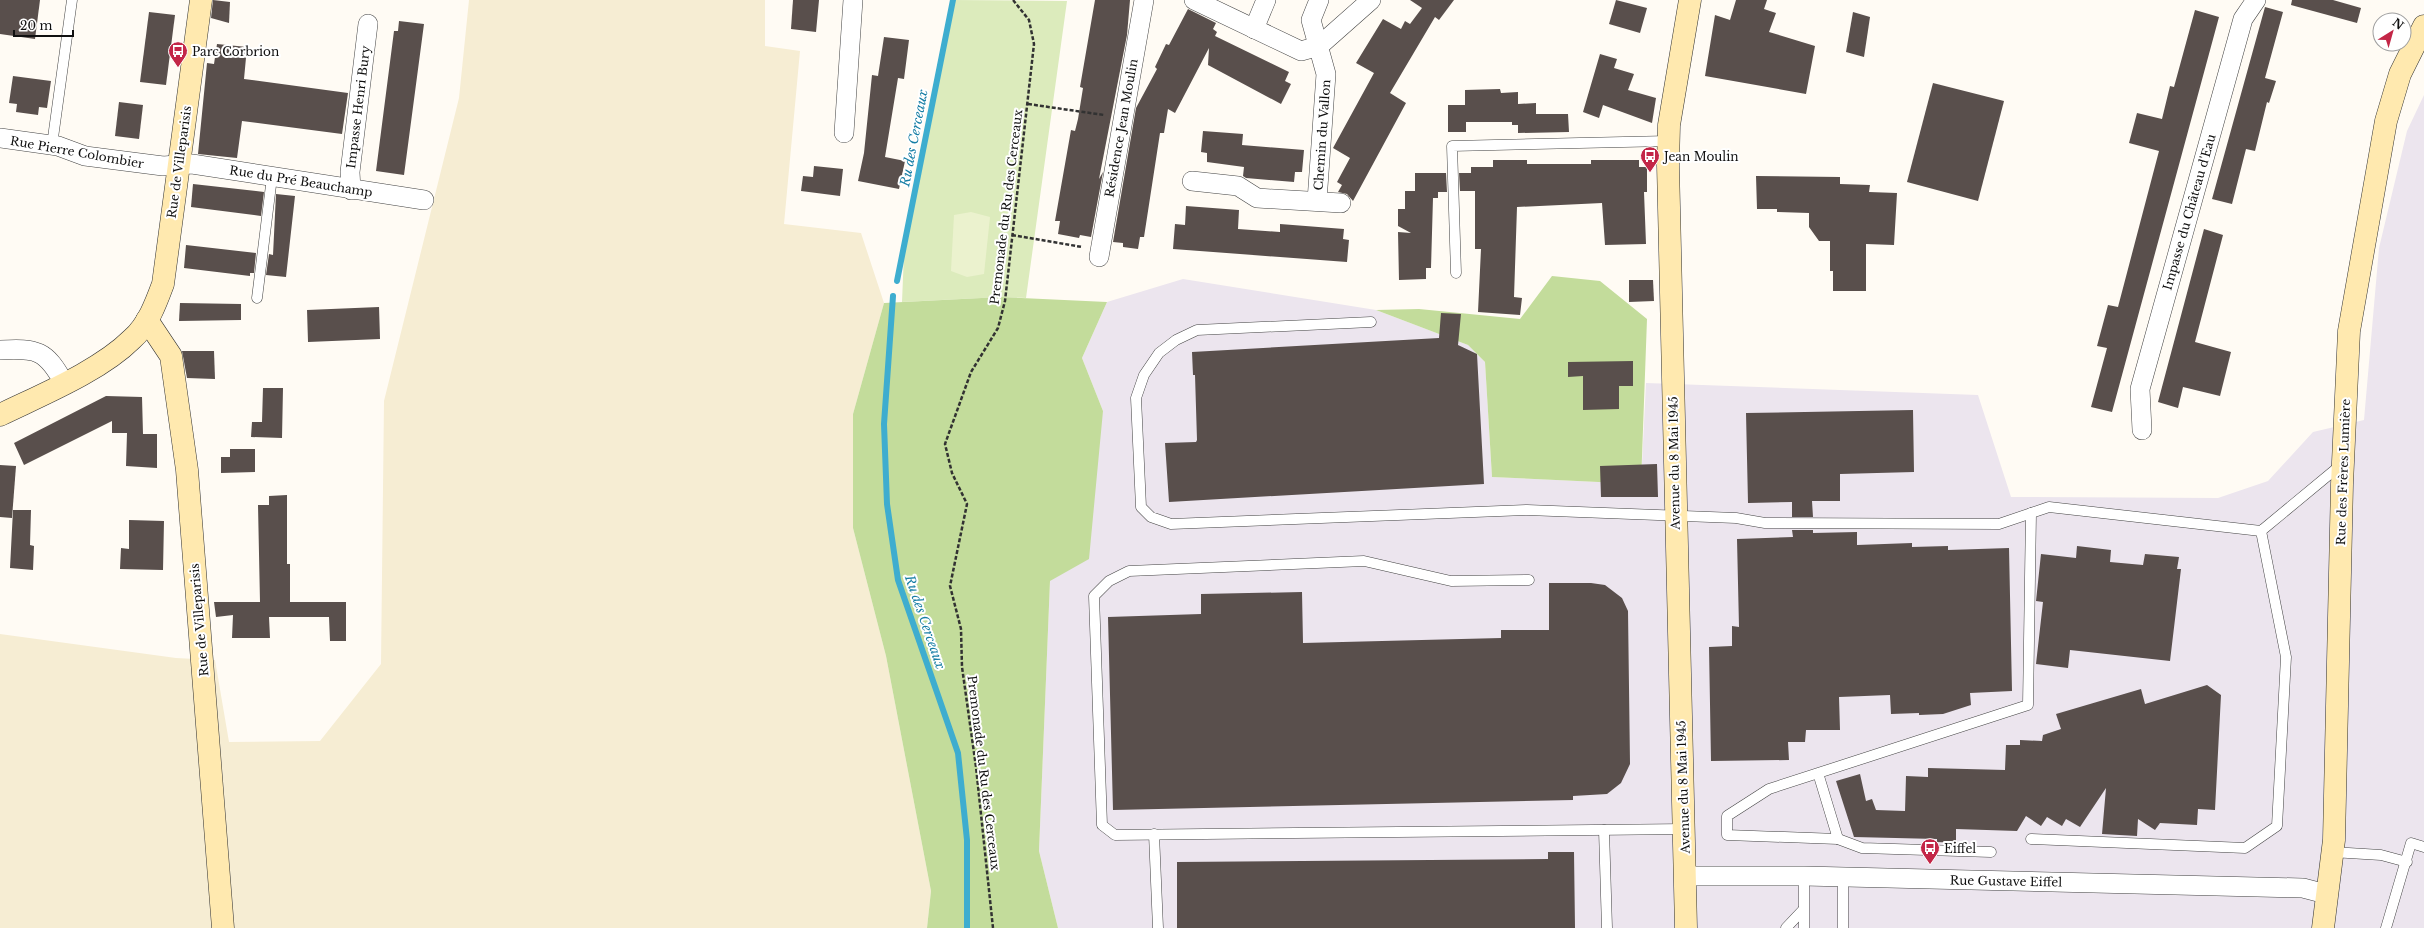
<svg xmlns="http://www.w3.org/2000/svg" width="2424" height="928" font-family="'Libre Baskerville',serif">
  <style>
    .industrial { fill: #ece5ee }
    .farmland { fill: #f6edd3 }
    .green { fill: #dcebbc }
    .forest { fill: #c3dc9b }
    .pitch { fill: #ebf2ce }
    .lines { fill: none; stroke-linecap: round; stroke-linejoin: round }
    .stream { stroke: #3eadcf; stroke-width: 6 }
    .building { fill: #594f4c }
    .lane-casing { stroke: #434343; stroke-width: 11 }
    .street-casing { stroke: #434343; stroke-width: 20 }
    .secondary-casing { stroke: #323232; stroke-width: 23 }
    .path { stroke: #323232; stroke-width: 2.5; stroke-dasharray: 4 2; stroke-linecap: butt }
    .lane { stroke: #fff; stroke-width: 10 }
    .street { stroke: #fff; stroke-width: 19 }
    .secondary { stroke: #ffe9af; stroke-width: 22 }
    .labels { text-anchor: middle; dominant-baseline: central; stroke-width: 4; stroke-linejoin: round; paint-order: stroke }
    .poi-label { font-size: 12px; fill: #101010; stroke: #fff; text-anchor: start }
    .street-label { font-size: 12px; fill: #101010; stroke: #fff }
    .water-label { font-size: 13px; font-style: italic; fill: #177ea5; stroke: #fff }
  </style>
  <rect width="100%" height="100%" fill="#fffbf4"/>
  <!-- industrial -->
  <polygon class="industrial" points="2424,95 2424,928 1058,928 1039,851 1050,581 1103,411 1082,358 1107,302 1183,279 1376,310 1468,345 1485,362 1492,477 1641,484 1646,383 1978,395 2011,497 2218,498 2268,481 2313,432 2364,420 2379,248 2407,131"/>
  <!-- farmland -->
  <polygon class="farmland" points="469,0 765,0 765,46 800,51 784,224 861,233 884,303 853,414 853,528 886,656 931,891 927,928 0,928 0,634 176,658 215,660 229,742 320,741 381,664 384,401 459,98"/>
  <!-- green -->
  <polygon class="green" points="954,0 1067,1 1026,298 1001,297 902,302 905,229 944,33"/>
  <!-- forest -->
  <g class="forest">
    <polygon points="1552,276 1600,281 1647,319 1641,484 1492,477 1485,362 1468,345 1376,310 1419,309 1520,319"/>
    <polygon points="1001,297 1107,302 1082,358 1103,411 1089,559 1050,581 1039,851 1058,928 927,928 931,891 886,656 853,528 853,414 884,303"/>
  </g>
  <!-- pitch -->
  <polygon class="pitch" points="971,212 990,217 984,274 967,277 951,271 954,215"/>
  <g class="lines">
    <!-- stream -->
    <g class="stream">
      <polyline points="897,281 953,0"/>
      <polyline points="893,296 884,424 887,504 898,580 958,753 967,840 967,928"/>
    </g>
  </g>
  <!-- building -->
  <g class="building">
    <polygon points="0,0 40,0 35,39 0,34"/>
    <polygon points="213,0 230,2 229,23 211,18"/>
    <polygon points="793,0 819,0 816,32 791,29"/>
    <polygon points="1095,0 1130,0 1127,35 1099,179 1103,172 1091,237 1080,235 1079,238 1058,234 1060,221 1055,221 1071,130 1075,131 1078,119 1083,88 1080,87"/>
    <polygon points="1410,0 1454,0 1439,20 1435,17 1390,93 1406,103 1353,201 1347,194 1338,192 1342,185 1337,182 1350,158 1333,148 1374,73 1356,63 1383,19 1401,29 1405,21 1410,24 1422,8"/>
    <polygon points="1616,0 1647,8 1640,33 1609,24"/>
    <polygon points="1736,0 1767,0 1764,9 1776,13 1769,32 1815,46 1806,94 1705,76 1715,15 1730,20"/>
    <polygon points="2292,0 2333,0 2361,8 2357,23 2291,5"/>
    <polygon points="2265,7 2283,12 2265,78 2276,81 2269,103 2267,102 2255,151 2246,149 2232,204 2212,199"/>
    <polygon points="1188,9 1216,23 1213,29 1217,32 1215,36 1289,72 1285,81 1291,84 1281,104 1208,65 1209,48 1175,113 1168,109 1164,133 1160,133 1144,237 1140,237 1138,249 1123,247 1123,243 1113,242 1136,108 1157,69 1155,67 1166,44 1169,45"/>
    <polygon points="2195,10 2219,17 2112,412 2091,407 2107,348 2097,346 2108,305 2118,307 2159,151 2129,143 2137,113 2162,119 2170,86 2174,87"/>
    <polygon points="149,12 175,15 166,85 140,82"/>
    <polygon points="1853,12 1870,17 1864,57 1846,52"/>
    <polygon points="399,21 424,24 404,175 376,171 394,31 398,31"/>
    <polygon points="884,37 909,40 904,79 898,78 885,157 905,161 899,189 858,181 864,153 872,75 878,76"/>
    <polygon points="217,44 247,47 244,79 348,93 342,134 242,121 237,158 198,154 207,63 214,64"/>
    <polygon points="1600,54 1617,59 1614,68 1634,74 1628,90 1656,98 1652,123 1603,105 1599,118 1583,112"/>
    <polygon points="13,76 51,81 47,108 39,107 38,115 16,112 17,104 9,103"/>
    <polygon points="1933,83 2004,101 1978,201 1907,182"/>
    <polygon points="1500,89 1501,93 1518,92 1518,104 1536,103 1536,114 1568,114 1569,132 1518,133 1518,125 1512,125 1512,122 1466,122 1466,132 1448,132 1448,105 1465,105 1465,90"/>
    <polygon points="119,102 143,105 139,139 115,136"/>
    <polygon points="1203,131 1243,134 1242,145 1304,150 1302,172 1295,172 1294,182 1246,178 1243,176 1244,167 1207,162 1207,153 1201,152"/>
    <polygon points="1493,160 1527,160 1527,164 1591,164 1591,160 1639,160 1639,167 1647,167 1647,192 1644,192 1646,244 1605,245 1602,203 1517,207 1514,297 1522,298 1520,315 1478,312 1481,249 1475,249 1475,191 1460,191 1459,173 1471,173 1471,167 1493,167"/>
    <polygon points="814,166 843,169 840,196 801,191 803,176 813,177"/>
    <polygon points="1415,173 1446,173 1447,192 1438,192 1438,198 1433,198 1431,268 1426,268 1426,279 1399,280 1398,232 1411,233 1398,226 1398,209 1405,209 1405,191 1415,191"/>
    <polygon points="1756,176 1840,177 1840,184 1870,185 1869,192 1897,193 1894,245 1866,244 1866,291 1833,291 1833,271 1830,271 1830,241 1819,241 1809,227 1809,213 1777,212 1777,209 1757,209"/>
    <polygon points="193,184 264,192 261,216 191,207"/>
    <polygon points="276,194 295,196 286,277 266,275 269,254 273,255"/>
    <polygon points="1186,206 1239,210 1238,229 1280,232 1280,224 1344,229 1343,239 1349,240 1347,262 1173,249 1175,224 1185,225"/>
    <polygon points="2204,229 2223,235 2195,342 2231,352 2220,396 2183,387 2178,408 2158,402"/>
    <polygon points="186,245 256,253 254,273 250,273 250,276 184,268"/>
    <polygon points="1629,280 1653,280 1654,301 1629,302"/>
    <polygon points="180,303 241,304 241,320 179,321"/>
    <polygon points="379,307 380,339 308,342 307,310"/>
    <polygon points="1441,313 1461,314 1458,345 1477,354 1484,484 1169,502 1165,443 1196,442 1197,440 1195,375 1193,375 1192,352 1439,338"/>
    <polygon points="182,351 214,351 215,379 187,378"/>
    <polygon points="1633,361 1633,386 1619,386 1619,409 1583,410 1583,376 1568,377 1568,362"/>
    <polygon points="263,388 283,388 282,438 251,437 252,422 262,422"/>
    <polygon points="106,396 142,397 143,434 157,434 157,468 126,466 127,433 112,433 112,421 24,465 14,443"/>
    <polygon points="1913,410 1914,472 1840,474 1840,501 1812,501 1813,517 1792,517 1792,502 1748,503 1746,413"/>
    <polygon points="230,449 255,449 255,472 221,473 221,457 230,457"/>
    <polygon points="1657,464 1658,497 1601,497 1600,466"/>
    <polygon points="0,465 16,466 12,518 0,517"/>
    <polygon points="287,495 287,564 290,564 290,602 346,602 346,641 330,641 329,617 269,617 270,638 232,638 233,615 216,617 214,602 260,602 258,505 269,505 269,496"/>
    <polygon points="13,510 31,510 30,545 34,546 33,570 10,568"/>
    <polygon points="129,520 164,521 163,570 120,569 121,548 129,549"/>
    <polygon points="1792,530 1813,530 1813,533 1857,532 1857,545 1912,543 1912,547 1948,546 1948,550 2009,548 2012,691 1970,693 1971,705 1943,714 1919,715 1919,713 1891,714 1890,695 1839,697 1840,730 1806,730 1805,742 1788,742 1789,760 1711,761 1709,647 1732,646 1732,626 1739,627 1737,539 1793,537"/>
    <polygon points="2077,546 2111,550 2110,562 2143,565 2145,554 2179,557 2177,569 2181,569 2170,661 2070,650 2068,668 2036,664 2043,602 2036,601 2041,554 2076,558"/>
    <polygon points="1549,583 1591,583 1605,585 1622,598 1628,611 1630,764 1621,783 1607,794 1573,796 1573,800 1113,810 1108,617 1201,614 1201,594 1302,592 1303,643 1501,638 1501,630 1549,630"/>
    <polygon points="2207,685 2221,695 2215,810 2198,809 2197,825 2160,823 2155,830 2138,819 2137,836 2102,834 2106,788 2080,827 2066,819 2062,826 2047,817 2041,826 2026,816 2017,831 1956,829 1956,843 1937,842 1937,839 1854,837 1836,781 1860,774 1866,801 1872,799 1876,810 1905,811 1906,776 1928,777 1928,768 2005,770 2006,745 2020,745 2020,740 2042,741 2043,735 2061,729 2056,714 2141,689 2145,704"/>
    <polygon points="1548,852 1574,852 1575,928 1177,928 1177,862 1548,859"/>
  </g>
  <g class="lines">
    <!-- lane casing -->
    <g class="lane-casing">
      <g id="lane">
        <polyline points="52,145 72,0"/>
        <polyline points="1456,273 1452,146 1668,141"/>
        <polyline points="257,298 272,177"/>
        <polyline points="1371,322 1197,330 1176,340 1159,353 1144,375 1136,398 1141,507 1151,517 1171,524 1527,510 1736,518 1765,523 1999,524 2049,507 2261,531 2342,464"/>
        <polyline points="1529,580 1451,581 1364,561 1129,571 1109,581 1094,596 1102,825 1115,835 1685,829"/>
        <polyline points="1818,773 1838,839 1727,835 1727,816 1769,789 2028,705 2031,513"/>
        <polyline points="1604,830 1607,928"/>
        <polyline points="1154,834 1158,928"/>
        <polyline points="1838,839 1862,848 1991,852"/>
        <polyline points="2031,839 2245,848 2277,826 2286,657 2261,531"/>
        <polyline points="2332,852 2381,855 2407,862"/>
        <polyline points="1843,877 1843,928"/>
        <polyline points="1786,928 1803,910"/>
        <polyline points="1804,928 1804,876"/>
        <polyline points="2386,928 2411,843 2424,847"/>
      </g>
    </g>
    <!-- street casing -->
    <g class="street-casing">
      <g id="street">
        <polyline points="1194,0 1301,51 1319,46 1371,0"/>
        <polyline points="1254,29 1266,0"/>
        <polyline points="844,133 853,0"/>
        <polyline points="0,138 58,146 85,156 163,166 192,164 424,200"/>
        <polyline points="1192,181 1238,186 1257,198 1341,203"/>
        <polyline points="351,190 350,172 368,24"/>
        <polyline points="1317,201 1326,74 1311,20 1319,0"/>
        <polyline points="1099,257 1144,0"/>
        <path d="M0 350C37 348 46 350 64 383"/>
        <polyline points="2142,430 2140,389 2243,19 2256,0"/>
        <polyline points="1685,876 1804,876 2303,888 2326,894"/>
      </g>
    </g>
    <!-- secondary casing -->
    <g class="secondary-casing">
      <g id="secondary">
        <polyline points="147,320 171,356 187,470 223,928"/>
        <path d="M0 415C41 395 100 371 132 339 148 325 156 303 163 284L201 0"/>
        <polyline points="1686,928 1668,165 1669,125 1690,0"/>
        <polyline points="2323,928 2334,840 2342,484 2349,331 2386,121 2400,74 2424,26"/>
      </g>
    </g>
    <!-- path -->
    <g class="path">
      <polyline points="1028,104 1104,115"/>
      <polyline points="1012,235 1082,247"/>
      <polyline points="993,928 976,767 962,667 961,629 950,586 967,504 952,473 945,444 971,372 998,328 1005,301 1034,44 1029,20 1013,0"/>
    </g>
    <!-- lane -->
    <use href="#lane" class="lane"/>
    <!-- street -->
    <use href="#street" class="street"/>
    <!-- secondary -->
    <use href="#secondary" class="secondary"/>
  </g>
  <!-- icons -->
  <defs>
    <g id="bus-pin" transform="scale(1)"><path d="M0 17L-7.5 6A9.5 9.5 0 1 1 7.5 6Z" fill="#c32647" stroke="#fff"/><path d="M-5-6H5V4H4V6H2V4H-2V6H-4V4H-5ZM-3.5-4V0h7V-4ZM-3.5 1.2v1.5H-2V1.2ZM2 1.2v1.5H3.5V1.2Z" fill="#fff"/></g>
  </defs>
  <g fill-rule="evenodd">
    <use href="#bus-pin" x="178" y="51"/>
    <use href="#bus-pin" x="1650" y="156"/>
    <use href="#bus-pin" x="1930" y="848"/>
  </g>
  <g class="labels">
    <!-- poi labels -->
    <g class="poi-label">
      <text x="192" y="51">Parc Corbrion</text>
      <text x="1664" y="156">Jean Moulin</text>
      <text x="1944" y="848">Eiffel</text>
    </g>
    <!-- street labels -->
    <g class="street-label">
      <text transform="translate(358 107) rotate(-83)">Impasse Henri Bury</text>
      <text transform="translate(1121 128) rotate(-80)">Résidence Jean Moulin</text>
      <text transform="translate(1322 135) rotate(-86)">Chemin du Vallon</text>
      <text transform="translate(77 152) rotate(10)">Rue Pierre Colombier</text>
      <text transform="translate(179 162) rotate(-82)">Rue de Villeparisis</text>
      <text transform="translate(301 181) rotate(9)">Rue du Pré Beauchamp</text>
      <text transform="translate(1006 207) rotate(-83)">Premonade du Ru des Cerceaux</text>
      <text transform="translate(2189 212) rotate(-74)">Impasse du Château d'Eau</text>
      <text transform="translate(1674 463) rotate(-91)">Avenue du 8 Mai 1945</text>
      <text transform="translate(2343 472) rotate(-88)">Rue des Frères Lumière</text>
      <text transform="translate(199 620) rotate(-95)">Rue de Villeparisis</text>
      <text transform="translate(984 773) rotate(83)">Premonade du Ru des Cerceaux</text>
      <text transform="translate(1683 787) rotate(-92)">Avenue du 8 Mai 1945</text>
      <text transform="translate(2006 881) rotate(1)">Rue Gustave Eiffel</text>
    </g>
    <!-- water labels -->
    <g class="water-label">
      <text transform="translate(914 138) rotate(-79)">Ru des Cerceaux</text>
      <text transform="translate(925 622) rotate(71)">Ru des Cerceaux</text>
    </g>
  </g>
  <!-- north arrow -->
  <g transform="translate(2392 32) rotate(37)"><circle r="19" fill="#ffffff" stroke="#9f9f9f"/>
  <path d="M0-3L7 15L0 10L-7 15Z" fill="#c32647"/>
  <text y="-6" font-size="11" font-weight="bold" text-anchor="middle" fill="#101010">N</text>
  </g>
  <!-- scale -->
  <path d="M14 30v6h59v-6" fill="none" stroke="#101010" stroke-width="2"/>
  <text x="20" y="30" font-size="12" fill="#101010" stroke="#ffffff" stroke-width="3" paint-order="stroke">20 m</text>
</svg>
